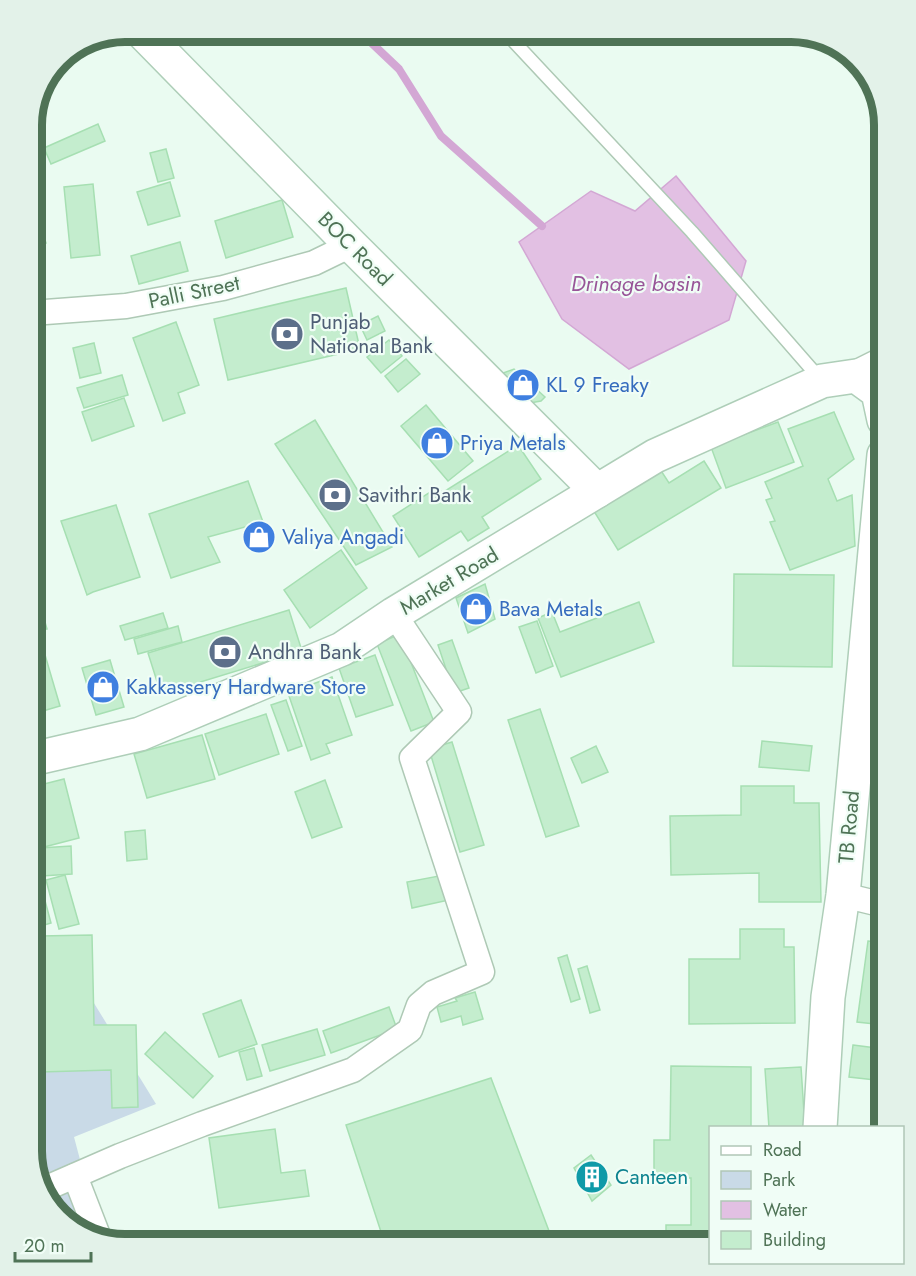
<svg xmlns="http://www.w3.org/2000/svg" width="916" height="1276" font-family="Jost,sans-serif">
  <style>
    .green { fill: #c9dae7 }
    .water { fill: #e2c0e3; stroke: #d3a7d4; stroke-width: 1.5 }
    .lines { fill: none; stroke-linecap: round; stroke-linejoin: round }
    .stream { stroke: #d3a7d4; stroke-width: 8 }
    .building { fill: #c4edce; stroke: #a6dfb2; stroke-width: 1.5 }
    .service-casing { stroke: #aec9b5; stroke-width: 15 }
    .minor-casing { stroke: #aec9b5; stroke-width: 27 }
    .tertiary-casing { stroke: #aec9b5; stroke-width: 33 }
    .secondary-casing { stroke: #aeceb8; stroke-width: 36 }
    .service { stroke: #fff; stroke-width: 12 }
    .minor { stroke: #fff; stroke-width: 24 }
    .tertiary { stroke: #fff; stroke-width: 30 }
    .secondary { stroke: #fff; stroke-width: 33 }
    .labels { text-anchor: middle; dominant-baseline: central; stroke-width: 4.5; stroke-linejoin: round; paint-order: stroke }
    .street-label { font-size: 21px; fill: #4f7356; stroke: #f0fdf6 }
    .service-label { font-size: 21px; fill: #4e5e75; stroke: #f0fdf6; text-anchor: start }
    .shop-label { font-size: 21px; fill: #366cbe; stroke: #f0fdf6; text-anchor: start }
    .culture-label { font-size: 21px; fill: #0d838f; stroke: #f0fdf6; text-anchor: start }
    .water-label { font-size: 22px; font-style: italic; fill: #985598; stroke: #f0fdf6 }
    .rim { fill: none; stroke: #4f7356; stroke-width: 8 }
  </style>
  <rect width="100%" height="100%" fill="#eafbf1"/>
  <!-- green -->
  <polygon class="green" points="57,943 156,1104 74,1137 101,1239 78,1232 44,1198 32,1151 32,959"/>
  <!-- water -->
  <polygon class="water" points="676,176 746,261 729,320 629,369 562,319 519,242 591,191 635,211"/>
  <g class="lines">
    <!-- stream -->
    <polyline class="stream" points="360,32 399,69 441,136 542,226"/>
  </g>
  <!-- building -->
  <g class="building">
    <polygon points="98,124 105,141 51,164 44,148"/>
    <polygon points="166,149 174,178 158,182 150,153"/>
    <polygon points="170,182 180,216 148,225 137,192"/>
    <polygon points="93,184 100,255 71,258 64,187"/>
    <polygon points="282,200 293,237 226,258 215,221"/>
    <polygon points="32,202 46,243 32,248"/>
    <polygon points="180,242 188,271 139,284 131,256"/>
    <polygon points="35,259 38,294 32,294 32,260"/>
    <polygon points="346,288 360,349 228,380 214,319"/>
    <polygon points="378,316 385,331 367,340 360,325"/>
    <polygon points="176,322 199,385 178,393 185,413 163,421 133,338"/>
    <polygon points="389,340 402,356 381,373 367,357"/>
    <polygon points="94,343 101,373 80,378 73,348"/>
    <polygon points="406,359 420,374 398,392 385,376"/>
    <polygon points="514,369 545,397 541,401 530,403 503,373"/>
    <polygon points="122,375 128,395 84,408 77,388"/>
    <polygon points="124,398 134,426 92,441 82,412"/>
    <polygon points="426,405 473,461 448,481 401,426"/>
    <polygon points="834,412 854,459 828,479 837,501 852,495 855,546 790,570 770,522 775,521 766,500 772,498 765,482 803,466 788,429"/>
    <polygon points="315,420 392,547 356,565 275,444"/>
    <polygon points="778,422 794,462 726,488 711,447"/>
    <polygon points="518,445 541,479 482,517 489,528 468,541 461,531 419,557 393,516 438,487 442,493"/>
    <polygon points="704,461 721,488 618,550 592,508 658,466 669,483"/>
    <polygon points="248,481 263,522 208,537 220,562 171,578 149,514"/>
    <polygon points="116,505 140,577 93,592 87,595 61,521"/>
    <polygon points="341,550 367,588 310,628 284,590"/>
    <polygon points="734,574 834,575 832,667 733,666"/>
    <polygon points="485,584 495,619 468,633 456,598"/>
    <polygon points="35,588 47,629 38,631 60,706 36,713 32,698 32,589"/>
    <polygon points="639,602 654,642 561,677 538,618 552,612 560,632"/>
    <polygon points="289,610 302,651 161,694 148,653"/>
    <polygon points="163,613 168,628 125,640 120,626"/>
    <polygon points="537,621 553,666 536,673 519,627"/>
    <polygon points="178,626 182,642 138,654 134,639"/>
    <polygon points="400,634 434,722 411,731 377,644"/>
    <polygon points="452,640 469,688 454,693 438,645"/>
    <polygon points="375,655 393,705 356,717 339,668"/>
    <polygon points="110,660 124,707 96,715 82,668"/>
    <polygon points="332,677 352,735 326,744 330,753 311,760 288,693"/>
    <polygon points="286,700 302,746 288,751 271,705"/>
    <polygon points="540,709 579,826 546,837 508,720"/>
    <polygon points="266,714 279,754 219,775 205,734"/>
    <polygon points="202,735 215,779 147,798 134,754"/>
    <polygon points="762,741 812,746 809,771 759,767"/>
    <polygon points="452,742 484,845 460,852 429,749"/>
    <polygon points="596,746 608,772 582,783 571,758"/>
    <polygon points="884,756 884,877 877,877"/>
    <polygon points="64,779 79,838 44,847 32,798 32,787"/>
    <polygon points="325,780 342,827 312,838 295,792"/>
    <polygon points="741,786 794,786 794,803 819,803 821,902 759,902 759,873 671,875 670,816 741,815"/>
    <polygon points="145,830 147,859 127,861 125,832"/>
    <polygon points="71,846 72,874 42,876 40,848"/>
    <polygon points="65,875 79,924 59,929 46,880"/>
    <polygon points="444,875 449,900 412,908 407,882"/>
    <polygon points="40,882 51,923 34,928 32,920 32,884"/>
    <polygon points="740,929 784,929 784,947 794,947 795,1023 689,1024 689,959 740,959"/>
    <polygon points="92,935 94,1025 136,1025 138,1107 112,1108 111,1070 40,1072 39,1020 32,1021 32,969 41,969 40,936"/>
    <polygon points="868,941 884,943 884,1025 857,1022"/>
    <polygon points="567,955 580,999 571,1002 558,958"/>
    <polygon points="587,966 600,1010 590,1013 578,969"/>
    <polygon points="475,992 483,1019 463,1025 461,1016 441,1022 437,1007 457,1001 455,998"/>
    <polygon points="241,1000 257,1044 219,1057 203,1014"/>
    <polygon points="389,1007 397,1029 331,1053 323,1031"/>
    <polygon points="317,1029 325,1055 270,1071 262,1045"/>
    <polygon points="165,1032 213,1076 193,1098 145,1054"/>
    <polygon points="853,1045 884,1049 884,1081 849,1077"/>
    <polygon points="254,1048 262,1076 247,1080 239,1052"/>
    <polygon points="671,1066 751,1067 751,1128 710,1128 710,1244 666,1244 666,1225 691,1225 691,1178 654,1178 654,1140 670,1140"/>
    <polygon points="801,1067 805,1128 769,1128 765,1069"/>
    <polygon points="491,1078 549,1231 541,1244 385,1244 346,1125"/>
    <polygon points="275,1129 281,1173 305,1170 309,1196 219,1208 209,1138"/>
    <polygon points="591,1155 611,1185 592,1201 574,1168"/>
  </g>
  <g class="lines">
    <!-- service casing -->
    <g class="service-casing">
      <polyline id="service" points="505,32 692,232 821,380"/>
    </g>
    <!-- minor casing -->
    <g class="minor-casing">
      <g id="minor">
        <polyline points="32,313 126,306 223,288 314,263 351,245"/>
        <polyline points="843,895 884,905"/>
        <polyline points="75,1176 99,1238"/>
        <polyline points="42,1190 120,1156 202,1124 353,1070 410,1030 419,1005 433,993 482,972 412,758 459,712 394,614"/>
      </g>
    </g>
    <!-- tertiary casing -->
    <g class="tertiary-casing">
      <polyline id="tertiary" points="856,376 884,362"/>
    </g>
    <!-- secondary casing -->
    <g class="secondary-casing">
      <g id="secondary">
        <polyline points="142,32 351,245 597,491"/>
        <polyline points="32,759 140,734 342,649 394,614 655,456 822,381 856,376 878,392 884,420"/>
        <polyline points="820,1128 828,997 843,895 884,455"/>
      </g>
    </g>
    <!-- service -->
    <use href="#service" class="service"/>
    <!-- minor -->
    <use href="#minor" class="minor"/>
    <!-- tertiary -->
    <use href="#tertiary" class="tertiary"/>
    <!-- secondary -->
    <use href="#secondary" class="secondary"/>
  </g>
  <!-- icons -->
  <defs>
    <g id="bank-disc" transform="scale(1.725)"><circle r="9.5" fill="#5c6f8a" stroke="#f0fdf6"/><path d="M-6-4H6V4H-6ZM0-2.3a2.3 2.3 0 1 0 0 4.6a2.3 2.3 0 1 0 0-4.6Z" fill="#fff"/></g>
    <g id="shop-disc" transform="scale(1.725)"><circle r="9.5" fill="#3f7fe0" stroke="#f0fdf6"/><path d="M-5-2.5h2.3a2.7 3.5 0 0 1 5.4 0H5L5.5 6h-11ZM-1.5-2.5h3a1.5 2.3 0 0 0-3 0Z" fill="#fff"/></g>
    <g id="building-disc" transform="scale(1.725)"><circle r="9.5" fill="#0f9aa8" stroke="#f0fdf6"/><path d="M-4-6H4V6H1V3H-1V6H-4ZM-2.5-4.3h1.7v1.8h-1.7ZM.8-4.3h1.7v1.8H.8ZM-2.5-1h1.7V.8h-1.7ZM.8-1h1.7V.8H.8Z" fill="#fff"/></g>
  </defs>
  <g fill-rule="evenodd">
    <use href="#bank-disc" x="287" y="334"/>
    <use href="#shop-disc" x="523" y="385"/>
    <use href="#shop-disc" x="437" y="443"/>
    <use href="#bank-disc" x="335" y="495"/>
    <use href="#shop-disc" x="259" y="537"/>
    <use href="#shop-disc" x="476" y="609"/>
    <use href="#bank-disc" x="225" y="652"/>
    <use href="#shop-disc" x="103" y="687"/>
    <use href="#building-disc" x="592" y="1177"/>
  </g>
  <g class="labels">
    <!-- street labels -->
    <g class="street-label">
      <text transform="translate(355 249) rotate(45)">BOC Road</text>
      <text transform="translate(194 292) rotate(-12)">Palli Street</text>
      <text transform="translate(449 581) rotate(-31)">Market Road</text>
      <text transform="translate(849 827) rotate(-85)">TB Road</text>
    </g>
    <!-- service labels -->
    <g class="service-label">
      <text x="310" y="322">Punjab<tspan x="310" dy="24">National Bank</tspan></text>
      <text x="358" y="495">Savithri Bank</text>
      <text x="248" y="652">Andhra Bank</text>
    </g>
    <!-- shop labels -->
    <g class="shop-label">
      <text x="546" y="385">KL 9 Freaky</text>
      <text x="460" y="443">Priya Metals</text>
      <text x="282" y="537">Valiya Angadi</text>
      <text x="499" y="609">Bava Metals</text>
      <text x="126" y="687">Kakkassery Hardware Store</text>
    </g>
    <!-- culture labels -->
    <g class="culture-label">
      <text x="615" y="1177">Canteen</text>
    </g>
    <!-- water labels -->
    <g class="water-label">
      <text x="636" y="283">Drinage basin</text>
    </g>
  </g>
  <!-- crop -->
  <path d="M0 0H916V1276H0ZM125 42H791A83 83 0 0 1 874 125V1151A83 83 0 0 1 791 1234H125A83 83 0 0 1 42 1151V125A83 83 0 0 1 125 42Z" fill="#e3f2e9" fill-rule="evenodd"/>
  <path class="rim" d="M125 42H791A83 83 0 0 1 874 125V1151A83 83 0 0 1 791 1234H125A83 83 0 0 1 42 1151V125A83 83 0 0 1 125 42Z"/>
  <!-- legend -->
  <rect x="709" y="1126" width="195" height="138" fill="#f0fdf6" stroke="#b0c6b6" stroke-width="1.5"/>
  <rect x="721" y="1146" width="30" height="9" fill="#ffffff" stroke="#b0c6b6" stroke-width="1.5"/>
  <text x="763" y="1156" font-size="18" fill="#4f7356">Road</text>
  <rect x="721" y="1171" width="30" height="18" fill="#c9dae7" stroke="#b0c6b6" stroke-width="1.5"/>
  <text x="763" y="1186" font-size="18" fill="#4f7356">Park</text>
  <rect x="721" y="1201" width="30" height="18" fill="#e2c0e3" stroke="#b0c6b6" stroke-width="1.5"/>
  <text x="763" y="1216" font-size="18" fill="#4f7356">Water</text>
  <rect x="721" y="1231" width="30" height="18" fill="#c4edce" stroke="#b0c6b6" stroke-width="1.5"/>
  <text x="763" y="1246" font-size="18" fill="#4f7356">Building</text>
  <!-- scale -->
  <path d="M15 1252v9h76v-9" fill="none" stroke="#4f7356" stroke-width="3"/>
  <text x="24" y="1252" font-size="18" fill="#4f7356" stroke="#f0fdf6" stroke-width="4.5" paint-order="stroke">20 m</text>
</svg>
